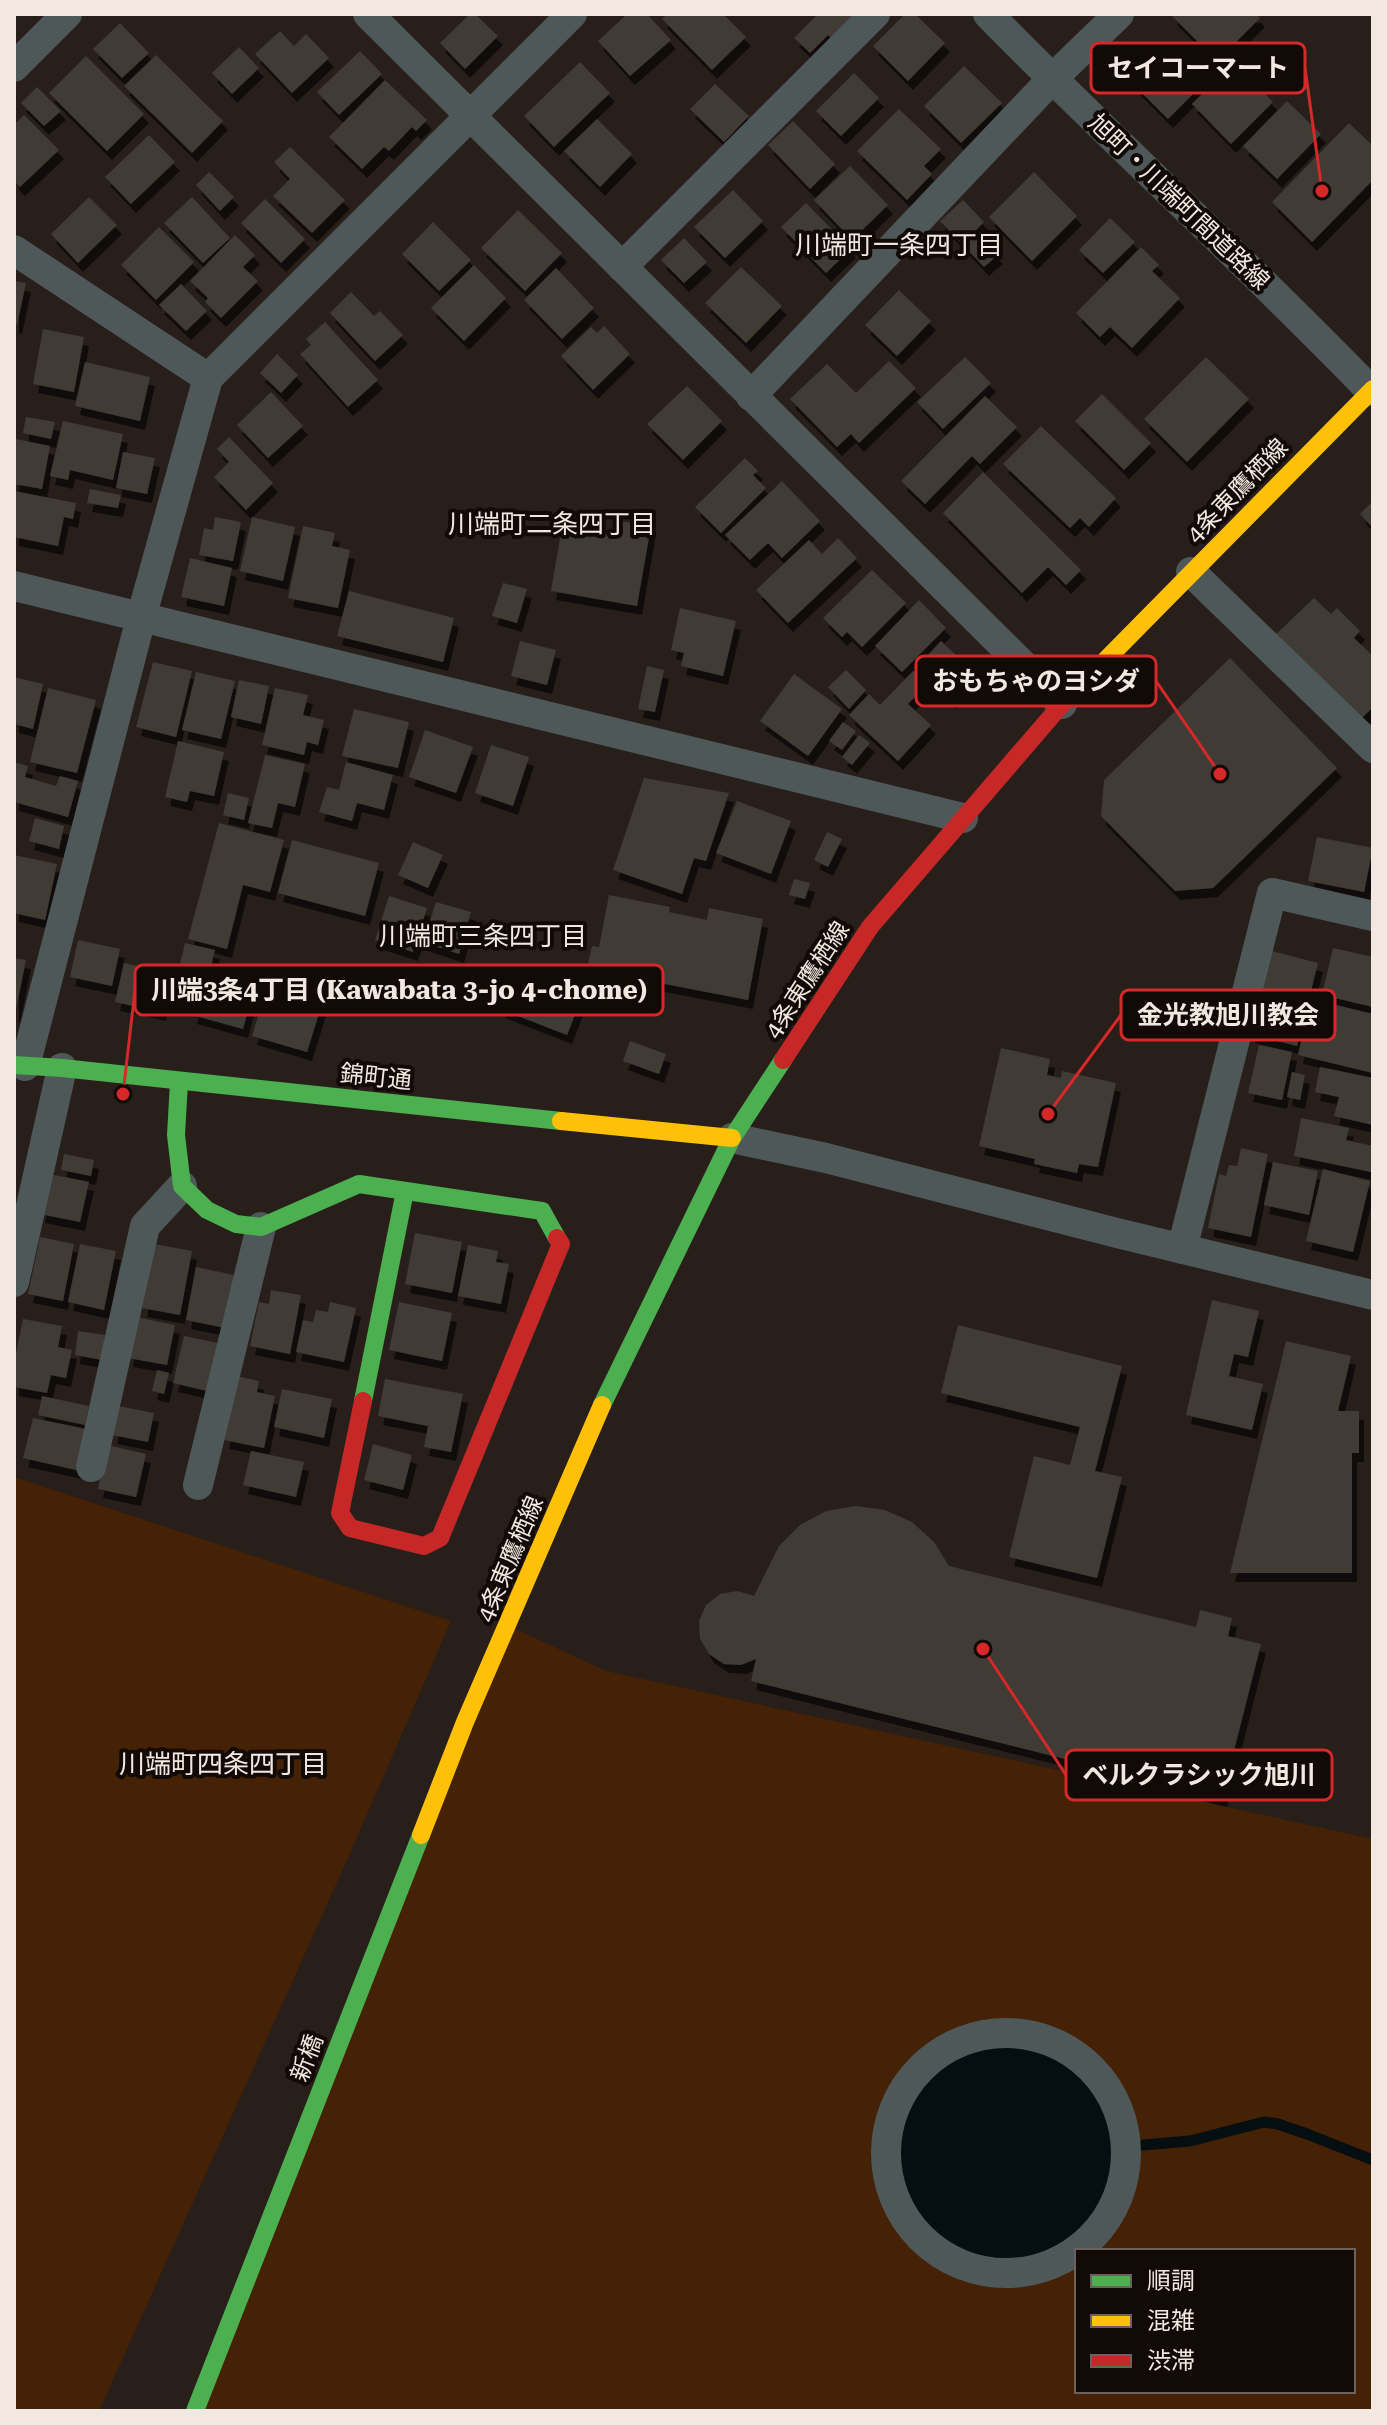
<svg xmlns="http://www.w3.org/2000/svg" width="1387" height="2425" font-family="'Roboto Serif','Noto Sans JP',serif">
  <style>
    .green { fill: #452105; fill-rule: evenodd }
    .water { fill: #050e10 }
    .lines { fill: none; stroke-linecap: round; stroke-linejoin: round }
    .stream { stroke: #050e10; stroke-width: 11 }
    .building { fill: #413a36; filter: url(#shadow) }
    .street { stroke: #4e5859; stroke-width: 30 }
    .fast { stroke: #4caf50; stroke-width: 18 }
    .slow { stroke: #ffc107; stroke-width: 18 }
    .jam { stroke: #c62828; stroke-width: 18 }
    .labels { text-anchor: middle; dominant-baseline: central; stroke-width: 8; stroke-linejoin: round; paint-order: stroke }
    .street-label { font-size: 24px; fill: #f2e7e1; stroke: #110a06 }
    .neighbourhood-label { font-size: 26px; fill: #f2e7e1; stroke: #110a06 }
    .leader { fill: none; stroke: #d62828; stroke-width: 3 }
    .callout-dot { fill: #d62828; stroke: #110a06; stroke-width: 3 }
    .callout { fill: #110a06; stroke: #d62828; stroke-width: 3 }
    .callout-label { font-size: 26px; text-anchor: middle; font-weight: bold; fill: #f2e7e1 }
  </style>
  <defs>
    <filter id="shadow"><feDropShadow dx="5" dy="9" stdDeviation="0" flood-color="#0009"/></filter>
  </defs>
  <rect width="100%" height="100%" fill="#281f1b"/>
  <!-- green -->
  <g class="green">
    <polygon points="14,1477 451,1621 348,1858 99,2411 14,2411"/>
    <path d="M507 1625 606 1671 1373 1839V2411H195ZM1077 2251H1353V2391H1077Z"/>
  </g>
  <!-- water -->
  <circle class="water" cx="1007" cy="2152" r="108"/>
  <g class="lines">
    <!-- stream -->
    <polyline class="stream" points="1143,2145 1190,2141 1264,2122 1278,2124 1307,2134 1373,2160"/>
  </g>
  <!-- building -->
  <g class="building">
    <polygon points="470,14 475,14 498,36 465,69 440,43"/>
    <polygon points="627,14 647,14 671,40 630,76 598,41"/>
    <polygon points="667,14 723,14 746,37 712,70 662,19"/>
    <polygon points="818,14 863,14 835,42 828,35 810,53 794,38"/>
    <polygon points="905,14 915,14 945,43 908,81 873,46"/>
    <polygon points="1174,14 1256,14 1260,18 1217,61 1172,16"/>
    <polygon points="120,23 149,53 122,78 93,49"/>
    <polygon points="280,31 294,46 306,34 329,58 292,93 255,54"/>
    <polygon points="1176,41 1211,76 1168,119 1133,84"/>
    <polygon points="239,47 259,68 232,94 212,73"/>
    <polygon points="360,51 382,74 339,115 317,92"/>
    <polygon points="156,55 223,121 192,153 124,86"/>
    <polygon points="86,56 144,114 107,151 49,93"/>
    <polygon points="580,62 610,93 554,147 524,116"/>
    <polygon points="1234,62 1273,102 1231,144 1192,104"/>
    <polygon points="964,66 1002,103 961,143 924,106"/>
    <polygon points="854,73 879,98 841,136 816,111"/>
    <polygon points="385,80 427,120 416,131 412,127 389,151 384,147 362,169 329,137"/>
    <polygon points="715,84 749,116 724,142 690,109"/>
    <polygon points="37,87 61,111 44,126 21,103"/>
    <polygon points="1287,101 1321,134 1277,179 1243,146"/>
    <polygon points="899,109 941,149 924,166 932,174 907,200 857,151"/>
    <polygon points="24,115 59,150 20,187 14,181 14,125"/>
    <polygon points="597,119 632,154 600,187 564,151"/>
    <polygon points="793,121 835,164 810,189 768,145"/>
    <polygon points="1349,123 1373,146 1373,180 1312,242 1272,202"/>
    <polygon points="149,135 175,162 131,204 105,177"/>
    <polygon points="290,147 345,200 312,233 273,196 290,179 274,162"/>
    <polygon points="850,166 888,205 852,240 814,200"/>
    <polygon points="209,172 234,197 220,211 196,185"/>
    <polygon points="1034,172 1077,216 1032,261 989,217"/>
    <polygon points="733,190 763,221 725,258 694,227"/>
    <polygon points="89,197 117,225 78,263 51,234"/>
    <polygon points="192,197 230,238 203,263 164,223"/>
    <polygon points="265,199 305,239 281,263 241,223"/>
    <polygon points="963,200 984,222 975,231 998,255 984,267 940,221"/>
    <polygon points="806,203 851,249 826,273 781,227"/>
    <polygon points="518,210 562,253 525,291 481,248"/>
    <polygon points="1110,218 1135,242 1103,273 1079,250"/>
    <polygon points="433,222 471,260 439,291 402,254"/>
    <polygon points="159,227 194,262 156,300 121,265"/>
    <polygon points="235,235 255,255 243,267 258,281 221,318 205,302 208,298 190,281"/>
    <polygon points="684,238 707,262 684,283 661,260"/>
    <polygon points="1141,247 1159,265 1152,271 1180,298 1132,348 1110,327 1100,337 1076,313"/>
    <polygon points="474,265 506,298 464,341 431,308"/>
    <polygon points="741,267 782,306 746,343 705,303"/>
    <polygon points="556,268 594,308 562,339 524,300"/>
    <polygon points="14,281 26,283 17,325 14,324"/>
    <polygon points="181,284 207,311 186,331 159,305"/>
    <polygon points="899,290 931,321 897,356 865,325"/>
    <polygon points="351,292 374,316 380,311 403,335 375,361 330,313"/>
    <polygon points="325,322 378,380 348,407 300,354 311,345 306,339"/>
    <polygon points="604,326 630,354 593,390 561,356 591,327 597,333"/>
    <polygon points="43,329 84,337 74,392 33,384"/>
    <polygon points="277,354 298,375 281,393 260,373"/>
    <polygon points="965,357 991,383 943,429 917,402"/>
    <polygon points="1206,357 1249,399 1187,462 1144,419"/>
    <polygon points="889,361 916,388 859,443 851,434 837,447 790,399 827,364 856,393"/>
    <polygon points="85,362 150,377 140,421 75,406"/>
    <polygon points="687,386 722,421 683,460 647,424"/>
    <polygon points="271,392 303,426 268,458 237,425"/>
    <polygon points="1102,394 1151,443 1124,470 1075,421"/>
    <polygon points="985,396 1017,427 980,464 972,456 925,504 901,481"/>
    <polygon points="26,417 55,422 51,439 23,433"/>
    <polygon points="63,421 123,434 113,480 70,470 68,480 50,476"/>
    <polygon points="1041,426 1116,498 1089,527 1080,518 1070,528 1003,464"/>
    <polygon points="229,437 273,483 246,510 214,477 229,462 217,449"/>
    <polygon points="16,439 50,446 42,489 14,484"/>
    <polygon points="123,452 155,458 147,494 116,488"/>
    <polygon points="745,458 758,471 753,475 766,488 721,533 695,507"/>
    <polygon points="983,472 1081,570 1066,585 1048,567 1022,593 943,513"/>
    <polygon points="782,481 820,521 782,558 768,543 750,560 725,535"/>
    <polygon points="90,489 121,495 118,508 87,503"/>
    <polygon points="14,491 76,503 73,519 64,517 58,546 14,537"/>
    <polygon points="1373,501 1373,528 1360,514"/>
    <polygon points="215,517 241,522 233,561 199,555 204,528 213,530"/>
    <polygon points="252,517 295,527 283,581 240,571"/>
    <polygon points="614,520 651,526 637,606 551,591 562,527 612,535"/>
    <polygon points="303,526 335,533 332,546 350,550 338,608 288,598"/>
    <polygon points="838,538 857,558 788,623 756,590 809,540 822,554"/>
    <polygon points="190,558 232,568 224,606 181,597"/>
    <polygon points="872,570 906,603 862,647 847,632 842,637 823,618"/>
    <polygon points="503,583 527,589 517,623 492,616"/>
    <polygon points="349,591 454,618 443,662 337,636"/>
    <polygon points="1314,598 1331,614 1337,608 1360,631 1354,638 1373,656 1373,707 1358,722 1273,637"/>
    <polygon points="919,600 946,628 902,672 875,646"/>
    <polygon points="680,608 736,621 723,676 681,666 684,653 671,650"/>
    <polygon points="520,641 556,650 547,685 511,676"/>
    <polygon points="941,641 976,674 951,700 917,667"/>
    <polygon points="1230,658 1337,768 1213,888 1175,891 1101,816 1104,780"/>
    <polygon points="153,662 192,671 176,737 136,727"/>
    <polygon points="647,666 664,670 655,712 638,709"/>
    <polygon points="846,670 866,690 849,709 828,687"/>
    <polygon points="913,671 927,684 908,704 931,725 898,761 849,715 869,694 880,705"/>
    <polygon points="196,672 235,681 221,739 182,730"/>
    <polygon points="794,674 842,709 808,756 760,721"/>
    <polygon points="14,677 43,684 33,729 14,724"/>
    <polygon points="239,680 269,686 261,724 231,717"/>
    <polygon points="48,688 96,700 77,773 30,762"/>
    <polygon points="275,688 308,695 303,715 324,720 318,745 307,742 304,755 262,745"/>
    <polygon points="354,709 409,722 398,768 342,756"/>
    <polygon points="843,722 856,731 842,750 829,741"/>
    <polygon points="425,730 473,747 456,793 409,777"/>
    <polygon points="859,735 870,743 852,765 842,757"/>
    <polygon points="178,741 224,752 214,796 190,791 187,802 165,797"/>
    <polygon points="491,745 529,757 513,806 475,793"/>
    <polygon points="265,755 305,764 295,807 278,803 272,828 248,823"/>
    <polygon points="14,762 28,766 25,777 56,786 60,776 78,781 68,817 14,802"/>
    <polygon points="346,762 393,775 384,810 357,803 352,821 319,812 327,787 339,790"/>
    <polygon points="644,778 729,793 706,861 694,858 682,894 613,870"/>
    <polygon points="228,793 249,798 244,820 223,815"/>
    <polygon points="737,801 791,821 771,874 716,853"/>
    <polygon points="35,818 64,826 59,849 29,841"/>
    <polygon points="219,823 284,840 270,892 243,885 227,949 188,939"/>
    <polygon points="827,832 842,839 828,867 814,860"/>
    <polygon points="1317,837 1373,848 1364,892 1308,881"/>
    <polygon points="292,840 379,863 365,916 278,893"/>
    <polygon points="413,842 443,855 428,888 398,875"/>
    <polygon points="14,855 57,864 45,920 14,913"/>
    <polygon points="794,879 810,883 805,899 789,895"/>
    <polygon points="609,895 670,907 669,912 707,920 709,908 763,919 748,1000 587,969 592,946 599,947"/>
    <polygon points="389,896 427,908 413,952 375,940"/>
    <polygon points="436,902 471,912 459,954 423,942"/>
    <polygon points="78,940 120,949 112,986 70,977"/>
    <polygon points="185,943 215,950 210,970 180,964"/>
    <polygon points="1333,948 1373,957 1373,1007 1322,995"/>
    <polygon points="1272,951 1318,963 1297,1046 1250,1034"/>
    <polygon points="14,958 26,960 15,1014 14,1014"/>
    <polygon points="124,963 170,974 161,1012 115,1002"/>
    <polygon points="515,971 582,997 567,1035 500,1009"/>
    <polygon points="202,975 254,989 243,1029 192,1015"/>
    <polygon points="266,990 321,1007 307,1052 252,1036"/>
    <polygon points="1311,999 1373,1014 1373,1073 1298,1055"/>
    <polygon points="630,1041 666,1054 659,1074 623,1061"/>
    <polygon points="1259,1045 1292,1052 1282,1100 1248,1093"/>
    <polygon points="1001,1048 1050,1059 1047,1075 1061,1078 1062,1071 1116,1083 1098,1167 1079,1164 1077,1173 1034,1164 1035,1159 979,1146"/>
    <polygon points="1320,1067 1373,1078 1373,1125 1334,1116 1339,1097 1315,1092"/>
    <polygon points="1292,1072 1305,1075 1300,1100 1287,1097"/>
    <polygon points="1301,1118 1349,1128 1346,1140 1373,1146 1371,1172 1294,1156"/>
    <polygon points="1241,1148 1268,1154 1251,1237 1208,1228 1219,1174 1226,1176 1229,1165 1237,1166"/>
    <polygon points="64,1154 94,1160 91,1176 61,1170"/>
    <polygon points="1273,1162 1318,1171 1309,1215 1264,1205"/>
    <polygon points="1323,1169 1370,1181 1353,1252 1306,1241"/>
    <polygon points="49,1174 89,1182 80,1222 40,1214"/>
    <polygon points="415,1233 462,1242 452,1293 405,1284"/>
    <polygon points="40,1237 74,1244 63,1301 28,1294"/>
    <polygon points="80,1244 116,1251 104,1310 68,1302"/>
    <polygon points="154,1244 192,1251 180,1315 142,1308"/>
    <polygon points="468,1245 498,1251 496,1262 509,1264 501,1304 458,1296"/>
    <polygon points="196,1267 234,1275 225,1328 186,1320"/>
    <polygon points="271,1290 301,1295 290,1354 250,1346 259,1302 269,1304"/>
    <polygon points="1212,1300 1259,1311 1248,1357 1234,1354 1229,1376 1263,1384 1252,1430 1186,1415"/>
    <polygon points="330,1302 356,1308 344,1362 296,1352 303,1320 313,1322 316,1310 328,1312"/>
    <polygon points="399,1302 452,1313 442,1361 389,1350"/>
    <polygon points="136,1317 175,1325 167,1365 128,1358"/>
    <polygon points="23,1319 62,1326 58,1347 72,1350 66,1378 51,1375 47,1393 14,1387 14,1363"/>
    <polygon points="958,1325 1122,1366 1095,1471 1122,1477 1097,1578 1009,1557 1034,1456 1070,1465 1080,1427 941,1393"/>
    <polygon points="78,1331 105,1335 102,1360 75,1355"/>
    <polygon points="184,1336 218,1343 207,1391 173,1383"/>
    <polygon points="1286,1341 1351,1356 1338,1411 1359,1411 1359,1453 1352,1453 1352,1573 1230,1573"/>
    <polygon points="157,1370 169,1373 164,1394 152,1391"/>
    <polygon points="236,1376 259,1381 257,1392 275,1396 264,1448 224,1440"/>
    <polygon points="385,1379 463,1394 451,1452 424,1447 428,1426 378,1416"/>
    <polygon points="282,1389 332,1399 324,1438 274,1427"/>
    <polygon points="42,1396 89,1406 85,1425 38,1415"/>
    <polygon points="118,1406 154,1413 148,1442 112,1435"/>
    <polygon points="33,1418 86,1429 76,1470 23,1458"/>
    <polygon points="373,1444 412,1455 403,1490 364,1480"/>
    <polygon points="107,1445 146,1454 136,1497 98,1489"/>
    <polygon points="251,1451 304,1462 296,1497 243,1485"/>
    <polygon points="856,1506 885,1510 912,1522 934,1542 949,1566 1196,1627 1200,1610 1232,1618 1228,1636 1261,1644 1222,1798 751,1681 756,1659 741,1665 724,1664 709,1654 700,1639 699,1621 706,1605 720,1594 737,1591 754,1596 779,1546 800,1525 826,1511"/>
  </g>
  <g class="lines">
    <!-- street -->
    <g class="street">
      <polyline points="368,14 1062,704"/>
      <path d="M988 14C1113 142 1247 262 1371 391"/>
      <polyline points="14,67 67,14"/>
      <polyline points="14,250 208,378"/>
      <polyline points="622,267 875,14"/>
      <polyline points="751,396 1052,79 1119,14"/>
      <polyline points="1191,572 1373,748"/>
      <polyline points="14,586 963,818"/>
      <polyline points="25,1066 141,618 208,378 572,14"/>
      <polyline points="732,1138 826,1158 1117,1233 1373,1295"/>
      <polyline points="1182,1249 1272,893 1373,916"/>
      <polyline points="14,1282 62,1068"/>
      <polyline points="91,1467 145,1226 182,1186"/>
      <polyline points="198,1485 261,1227"/>
      <circle cx="1006" cy="2153" r="120"/>
    </g>
    <!-- fast -->
    <g class="fast">
      <polyline points="14,1065 62,1068 561,1121"/>
      <polyline points="179,1082 176,1135 182,1186 207,1210 236,1224 261,1227 359,1184 542,1211 557,1238"/>
      <polyline points="363,1401 405,1191"/>
      <polyline points="602,1405 732,1138 783,1060"/>
      <polyline points="195,2411 421,1835"/>
    </g>
    <!-- slow -->
    <g class="slow">
      <polyline points="1083,683 1373,389"/>
      <polyline points="561,1121 732,1138"/>
      <polyline points="421,1835 465,1722 602,1405"/>
    </g>
    <!-- jam -->
    <g class="jam">
      <polyline points="783,1060 870,927 1062,704 1083,683"/>
      <polyline points="363,1401 340,1513 350,1528 424,1546 440,1538 561,1244 557,1238"/>
    </g>
  </g>
  <g class="labels">
    <!-- street labels -->
    <g class="street-label">
      <text transform="translate(1179 202) rotate(44)">旭町・川端町間道路線</text>
      <text transform="translate(1237 491) rotate(-46)">4条東鷹栖線</text>
      <text transform="translate(807 980) rotate(-57)">4条東鷹栖線</text>
      <text transform="translate(376 1077) rotate(6)">錦町通</text>
      <text transform="translate(510 1559) rotate(-67)">4条東鷹栖線</text>
      <text transform="translate(307 2058) rotate(-69)">新橋</text>
    </g>
    <!-- neighbourhood labels -->
    <g class="neighbourhood-label">
      <text x="899" y="245">川端町一条四丁目</text>
      <text x="552" y="524">川端町二条四丁目</text>
      <text x="483" y="936">川端町三条四丁目</text>
      <text x="223" y="1764">川端町四条四丁目</text>
    </g>
  </g>
  <!-- callouts -->
  <path class="leader" d="M1322 191L1305 68M1220 774L1156 681M123 1094L135 990M1048 1114L1121 1015M983 1649L1066 1775"/>
  <g class="callout-dot">
    <circle cx="1322" cy="191" r="8"/>
    <circle cx="1220" cy="774" r="8"/>
    <circle cx="123" cy="1094" r="8"/>
    <circle cx="1048" cy="1114" r="8"/>
    <circle cx="983" cy="1649" r="8"/>
  </g>
  <g class="callout">
    <rect x="1091" y="43" width="214" height="50" rx="8"/>
    <rect x="916" y="656" width="240" height="50" rx="8"/>
    <rect x="135" y="965" width="528" height="50" rx="8"/>
    <rect x="1121" y="990" width="214" height="50" rx="8"/>
    <rect x="1066" y="1750" width="266" height="50" rx="8"/>
  </g>
  <g class="callout-label">
    <text x="1198" y="77">セイコーマート</text>
    <text x="1036" y="690">おもちゃのヨシダ</text>
    <text x="399" y="999">川端3条4丁目 (Kawabata 3-jo 4-chome)</text>
    <text x="1228" y="1024">金光教旭川教会</text>
    <text x="1199" y="1784">ベルクラシック旭川</text>
  </g>
  <!-- border -->
  <rect width="1387" height="2425" fill="none" stroke="#f2e7e1" stroke-width="32"/>
  <!-- legend -->
  <rect x="1075" y="2249" width="280" height="144" fill="#110a06" stroke="#6b625e" stroke-width="2"/>
  <rect x="1091" y="2275" width="40" height="12" fill="#4caf50" stroke="#6b625e" stroke-width="2"/>
  <text x="1147" y="2289" font-size="24" fill="#f2e7e1">順調</text>
  <rect x="1091" y="2315" width="40" height="12" fill="#ffc107" stroke="#6b625e" stroke-width="2"/>
  <text x="1147" y="2329" font-size="24" fill="#f2e7e1">混雑</text>
  <rect x="1091" y="2355" width="40" height="12" fill="#c62828" stroke="#6b625e" stroke-width="2"/>
  <text x="1147" y="2369" font-size="24" fill="#f2e7e1">渋滞</text>
</svg>
